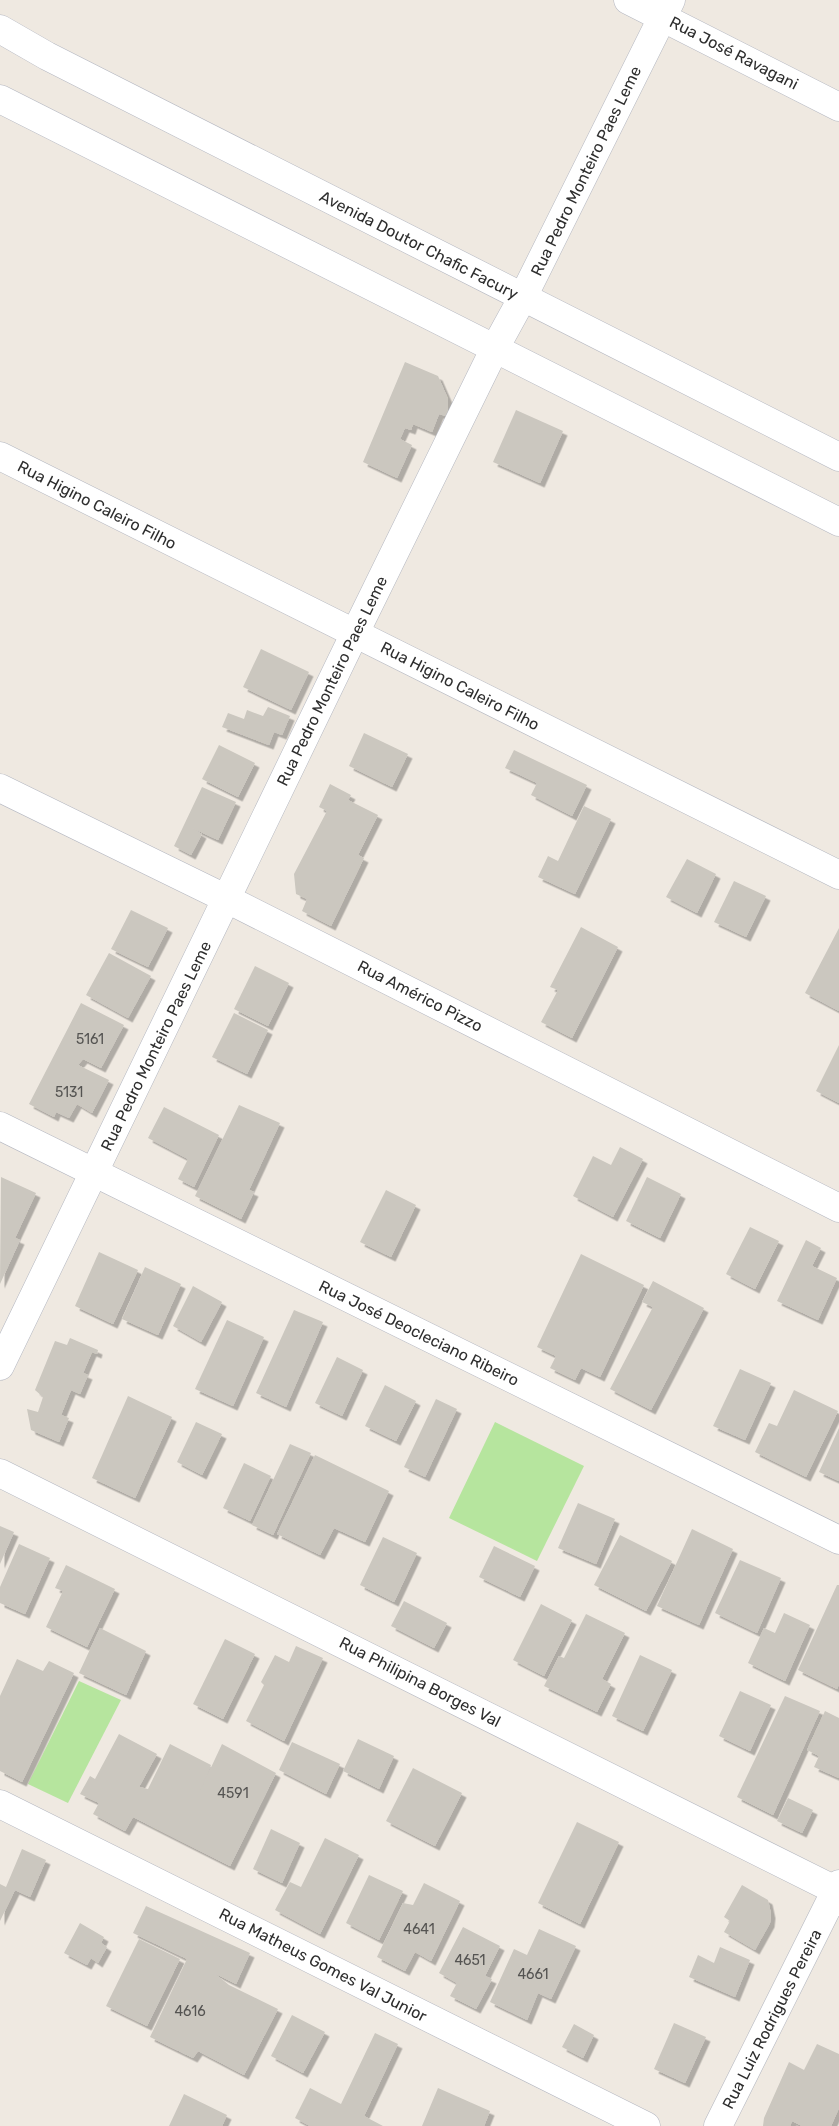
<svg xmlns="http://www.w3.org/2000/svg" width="839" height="2126" font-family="Rubik,sans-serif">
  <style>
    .green { fill: #b6e59e }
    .building { fill: #cbc7bf; filter: url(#shadow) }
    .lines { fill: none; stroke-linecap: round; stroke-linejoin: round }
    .minor-casing { stroke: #b4b7c1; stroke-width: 29 }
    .secondary-casing { stroke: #b4b7c1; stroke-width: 29 }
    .minor { stroke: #fff; stroke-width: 28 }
    .secondary { stroke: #fff; stroke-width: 28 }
    .labels { text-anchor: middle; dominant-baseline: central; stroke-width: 4; stroke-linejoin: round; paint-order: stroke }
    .number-label { font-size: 14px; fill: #555452 }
    .street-label { font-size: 16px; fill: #2e2e2e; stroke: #fff }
  </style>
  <defs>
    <filter id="shadow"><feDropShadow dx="4.5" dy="4.5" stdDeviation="0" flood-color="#0004"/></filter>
  </defs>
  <rect width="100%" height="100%" fill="#efe9e1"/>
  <!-- green -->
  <g class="green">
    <polygon points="495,1422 584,1466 537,1561 449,1518"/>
    <polygon points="79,1681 121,1700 68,1803 28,1784"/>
  </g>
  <!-- building -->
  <g class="building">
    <polygon points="405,362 438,376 448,399 448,411 446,416 439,414 432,432 413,424 411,430 405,428 400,439 412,445 397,478 363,462"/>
    <polygon points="516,410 563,431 540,483 493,462"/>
    <polygon points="261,649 309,672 291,710 243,687"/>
    <polygon points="268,707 290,716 282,735 274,732 269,745 222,727 228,713 244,719 247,710 263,716"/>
    <polygon points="364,733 408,754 392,787 349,766"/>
    <polygon points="219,745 255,763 238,797 202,779"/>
    <polygon points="514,750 587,785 572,816 531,795 537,783 505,768"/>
    <polygon points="330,784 351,795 348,800 378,815 358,855 364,858 331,926 302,911 307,899 296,894 294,874 327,811 319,807"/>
    <polygon points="202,787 236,802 218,840 190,827 202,834 191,855 174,846"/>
    <polygon points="584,806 611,819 575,894 538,877 548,856 558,861"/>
    <polygon points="687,859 716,874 697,913 666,897"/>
    <polygon points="734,881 766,896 746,937 714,922"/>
    <polygon points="131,910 168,928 148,967 111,949"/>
    <polygon points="581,927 618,947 572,1038 541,1022 558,990 550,987"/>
    <polygon points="839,928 839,1011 805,993"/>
    <polygon points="109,953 151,976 128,1018 86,995"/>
    <polygon points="255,966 289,983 268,1026 234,1009"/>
    <polygon points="81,1003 124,1025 101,1068 83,1059 78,1065 109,1080 92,1113 77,1104 69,1118 56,1112 54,1117 29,1104"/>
    <polygon points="234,1013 268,1030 247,1074 212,1057"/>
    <polygon points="839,1045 839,1103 816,1091"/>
    <polygon points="239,1105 280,1123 249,1190 254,1192 241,1219 195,1196"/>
    <polygon points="164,1107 219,1135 194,1187 178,1179 188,1159 148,1138"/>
    <polygon points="620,1147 643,1159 613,1217 573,1196 593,1156 611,1165"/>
    <polygon points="1,1177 36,1193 15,1238 20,1240 0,1284"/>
    <polygon points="647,1177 681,1194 660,1238 626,1221"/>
    <polygon points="386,1190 416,1205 391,1257 360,1242"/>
    <polygon points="750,1227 779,1241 755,1289 726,1274"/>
    <polygon points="806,1240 821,1248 812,1266 837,1278 818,1320 777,1301"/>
    <polygon points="99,1252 138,1270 113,1324 75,1306"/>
    <polygon points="581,1254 644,1285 600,1377 581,1368 575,1380 550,1368 556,1356 537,1347"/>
    <polygon points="145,1267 181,1284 158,1335 122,1319"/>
    <polygon points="653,1281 704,1308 651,1410 610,1389 653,1307 642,1302"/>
    <polygon points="193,1286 222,1302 201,1342 173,1326"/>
    <polygon points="294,1310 323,1322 286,1407 256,1393"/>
    <polygon points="227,1320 264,1337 233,1406 195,1389"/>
    <polygon points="70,1338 98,1350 97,1354 92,1352 83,1373 88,1375 80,1394 71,1390 61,1415 69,1418 59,1442 31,1430 27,1409 38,1412 43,1397 35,1390 55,1341 67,1345"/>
    <polygon points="337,1357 363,1370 342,1416 315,1403"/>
    <polygon points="740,1369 771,1383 745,1440 713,1426"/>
    <polygon points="385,1385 416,1401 396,1441 365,1426"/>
    <polygon points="794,1390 838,1411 806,1477 755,1452 769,1423 777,1426"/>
    <polygon points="128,1396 172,1417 135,1498 92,1478"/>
    <polygon points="436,1399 457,1409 425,1477 404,1467"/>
    <polygon points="196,1422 222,1434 202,1475 177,1462"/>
    <polygon points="839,1428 839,1481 819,1472"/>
    <polygon points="290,1444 311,1453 273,1535 252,1525"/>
    <polygon points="315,1455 389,1491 365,1542 334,1528 320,1555 277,1534"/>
    <polygon points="244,1463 271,1476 250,1521 223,1508"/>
    <polygon points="578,1503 615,1519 596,1564 558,1548"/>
    <polygon points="0,1526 14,1532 0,1564"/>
    <polygon points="692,1529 733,1549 699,1625 657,1606"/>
    <polygon points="620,1535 672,1561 646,1611 594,1585"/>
    <polygon points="383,1537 417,1553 394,1602 360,1585"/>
    <polygon points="19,1544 50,1558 25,1614 0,1603 0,1587"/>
    <polygon points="494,1546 535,1566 520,1597 479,1577"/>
    <polygon points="740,1560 781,1578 757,1633 715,1613"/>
    <polygon points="66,1565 115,1589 87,1647 46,1627 63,1591 55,1588"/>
    <polygon points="837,1585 839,1585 839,1684 837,1689 798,1670"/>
    <polygon points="404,1601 447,1623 434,1648 391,1626"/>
    <polygon points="541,1604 572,1620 544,1676 513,1660"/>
    <polygon points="784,1613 810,1625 785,1681 748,1663 764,1628 775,1633"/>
    <polygon points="586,1614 625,1633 602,1679 611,1684 597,1712 544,1686 559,1656 564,1658"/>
    <polygon points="100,1628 146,1651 126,1695 79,1673"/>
    <polygon points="225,1639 255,1654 223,1719 193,1704"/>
    <polygon points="296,1646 323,1658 284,1741 246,1721 264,1685 261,1682 275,1655 289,1662"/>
    <polygon points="640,1655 672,1670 643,1731 612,1716"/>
    <polygon points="17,1659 43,1671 49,1661 74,1673 22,1782 0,1771 0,1696"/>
    <polygon points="740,1691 771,1705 750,1751 719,1736"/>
    <polygon points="785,1696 820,1711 773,1815 737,1797"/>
    <polygon points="825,1711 839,1718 839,1778 814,1767 819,1756 807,1750"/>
    <polygon points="119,1734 157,1754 139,1787 148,1789 170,1744 211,1765 200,1791 222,1744 276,1773 230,1866 133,1817 125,1831 93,1814 99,1803 80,1794 90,1776 95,1779"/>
    <polygon points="358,1739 394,1756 379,1789 343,1771"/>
    <polygon points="292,1742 340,1764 326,1794 279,1770"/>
    <polygon points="413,1768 462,1793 435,1846 386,1821"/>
    <polygon points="788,1798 813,1810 802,1833 777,1821"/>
    <polygon points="577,1822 619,1842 580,1924 538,1903"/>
    <polygon points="271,1829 300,1843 282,1883 253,1869"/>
    <polygon points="325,1838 359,1855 320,1934 275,1910 290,1882 301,1887"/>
    <polygon points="22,1849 46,1860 30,1897 15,1890 0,1921 0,1884 6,1887"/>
    <polygon points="369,1875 403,1891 379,1940 346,1923"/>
    <polygon points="424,1883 460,1901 431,1961 415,1952 405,1971 377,1957 403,1903 413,1905"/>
    <polygon points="742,1885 768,1900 771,1914 770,1923 755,1950 724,1932 730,1921 724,1917"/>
    <polygon points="146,1906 250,1953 236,1984 214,1973 229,1985 278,2009 244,2075 198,2051 193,2058 150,2037 187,1959 133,1933"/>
    <polygon points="80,1923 104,1937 101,1943 107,1947 98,1963 91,1958 87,1965 64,1953"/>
    <polygon points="463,1927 500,1946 485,1976 492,1979 476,2009 450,1996 457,1983 439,1973"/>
    <polygon points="539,1929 576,1946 551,1999 538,1993 527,2020 490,2002 514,1949 527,1955"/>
    <polygon points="139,1939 180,1959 147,2026 106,2006"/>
    <polygon points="720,1947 750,1960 735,1997 689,1977 698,1955 714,1963"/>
    <polygon points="292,2015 325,2032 303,2073 271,2056"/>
    <polygon points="674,2023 706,2037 685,2083 654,2069"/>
    <polygon points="574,2024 594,2035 583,2058 562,2047"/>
    <polygon points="375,2033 398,2044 364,2116 383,2126 310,2126 295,2118 310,2088 341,2104"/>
    <polygon points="817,2044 839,2054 839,2108 831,2126 802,2126 792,2121 790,2126 763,2126 764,2118 789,2062 804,2070"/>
    <polygon points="438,2088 490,2111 484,2126 422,2126"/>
    <polygon points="184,2094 227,2115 222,2126 169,2126"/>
  </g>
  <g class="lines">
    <!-- minor casing -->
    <g class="minor-casing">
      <g id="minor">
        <polyline points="628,0 839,107"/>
        <polyline points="0,456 839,875"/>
        <polyline points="0,788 227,899 839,1208"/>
        <polyline points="0,1126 839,1540"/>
        <polyline points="0,1366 355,633 495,348 523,297 671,0"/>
        <polyline points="0,1473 839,1892"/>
        <polyline points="0,1804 646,2126"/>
        <polyline points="718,2126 839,1884"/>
      </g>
    </g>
    <!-- secondary casing -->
    <g class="secondary-casing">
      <g id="secondary">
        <polyline points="0,29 47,56 839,457"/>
        <polyline points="0,99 839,522"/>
      </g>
    </g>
    <!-- minor -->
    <use href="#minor" class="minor"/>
    <!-- secondary -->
    <use href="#secondary" class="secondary"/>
  </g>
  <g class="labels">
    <!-- number labels -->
    <g class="number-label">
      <text x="90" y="1039">5161</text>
      <text x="69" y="1092">5131</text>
      <text x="233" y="1793">4591</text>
      <text x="419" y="1929">4641</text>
      <text x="470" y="1960">4651</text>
      <text x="533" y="1974">4661</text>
      <text x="190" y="2011">4616</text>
    </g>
    <!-- street labels -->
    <g class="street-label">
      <text transform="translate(734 53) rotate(27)">Rua José Ravagani</text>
      <text transform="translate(586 171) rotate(-64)">Rua Pedro Monteiro Paes Leme</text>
      <text transform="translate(419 245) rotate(27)">Avenida Doutor Chafic Facury</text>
      <text transform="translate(97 505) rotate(27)">Rua Higino Caleiro Filho</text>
      <text transform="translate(332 681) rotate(-64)">Rua Pedro Monteiro Paes Leme</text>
      <text transform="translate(460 686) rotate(27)">Rua Higino Caleiro Filho</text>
      <text transform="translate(420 996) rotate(27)">Rua Américo Pizzo</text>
      <text transform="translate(156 1046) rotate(-64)">Rua Pedro Monteiro Paes Leme</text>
      <text transform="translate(419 1333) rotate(26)">Rua José Deocleciano Ribeiro</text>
      <text transform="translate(420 1682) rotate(27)">Rua Philipina Borges Val</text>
      <text transform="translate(323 1965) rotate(27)">Rua Matheus Gomes Val Junior</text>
      <text transform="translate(772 2019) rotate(-63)">Rua Luiz Rodrigues Pereira</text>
    </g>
  </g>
</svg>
